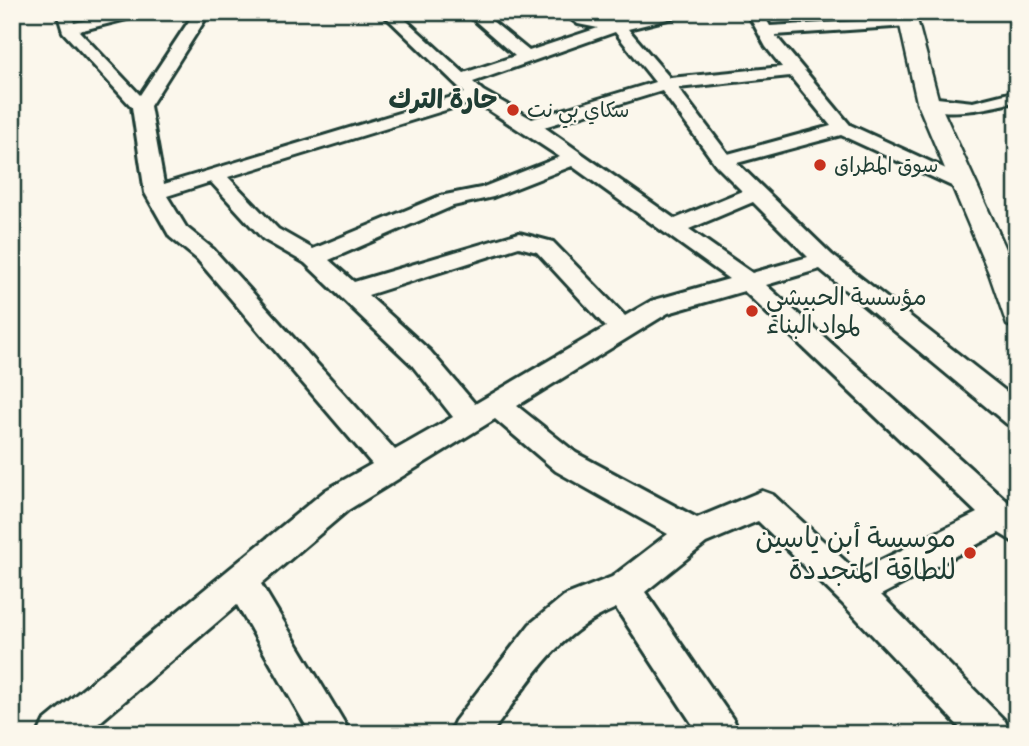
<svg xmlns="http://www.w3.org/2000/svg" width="1029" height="746" font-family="Caveat,'Playpen Sans Arabic',sans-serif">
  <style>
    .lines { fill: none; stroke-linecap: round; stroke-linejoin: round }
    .minor-casing { stroke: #1f3d34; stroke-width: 6 }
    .tertiary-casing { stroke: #1f3d34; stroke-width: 5 }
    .minor { fill: #fbf7ec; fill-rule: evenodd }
    .tertiary { fill: #fbf7ec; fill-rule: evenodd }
    .poi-dot { fill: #c8321e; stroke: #fbf7ec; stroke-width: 2.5 }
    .labels { text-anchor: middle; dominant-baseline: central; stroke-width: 5; stroke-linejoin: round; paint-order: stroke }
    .far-poi-label { font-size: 21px; fill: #1f3d34; stroke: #fbf7ec; text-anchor: start }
    .poi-label { font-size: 24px; fill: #1f3d34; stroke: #fbf7ec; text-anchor: start }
    .far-district-label { font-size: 26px; font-weight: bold; fill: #1f3d34; stroke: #fbf7ec }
    .near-poi-label { font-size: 28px; fill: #1f3d34; stroke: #fbf7ec; text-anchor: end }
  </style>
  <rect width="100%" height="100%" fill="#fbf7ec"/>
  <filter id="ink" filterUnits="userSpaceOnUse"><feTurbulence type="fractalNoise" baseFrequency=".0143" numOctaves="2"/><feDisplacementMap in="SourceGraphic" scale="14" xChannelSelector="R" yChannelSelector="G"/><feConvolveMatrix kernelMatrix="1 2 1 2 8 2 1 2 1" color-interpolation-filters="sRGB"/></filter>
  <g filter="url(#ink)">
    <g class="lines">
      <!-- minor casing -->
      <g class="minor-casing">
        <g id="minor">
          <path d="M57 12H71L74 23 125 12H154L79 31 140 95 195 12H210L150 106 164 184 465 93 381 12H397L464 73 515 56 465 12H481L529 51 598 28 578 24 562 12C580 12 596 18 614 21L623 12H639L634 18 665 12H696L628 29 670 78 782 67 766 47 747 12H762L770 26 913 18 916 21 908 26 775 35 850 125 970 180 973 184 970 188H956L841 135 737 163 832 255 1017 400V427L1007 424 820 269 766 285 1017 510V544L999 533 881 595 1005 721 1011 734H966L842 603 758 521 706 543 645 592 734 721 740 734H699L616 608C555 634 529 682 491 734H449L455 721 530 624 564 596 612 577 668 534 556 471 495 419 348 510 261 584 351 734H311L237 605 86 734H38L44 721 326 490 372 464 197 259 170 237 145 193 132 107 63 32ZM615 32 655 82 532 119 483 91 473 82ZM790 76 831 126 728 154 678 88ZM662 91 716 165 742 191 675 219 544 127ZM475 101 560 157 481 188 440 196 313 249 278 229 228 177ZM572 166 729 279 651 301 625 316 553 242 519 233 354 282 329 260 453 206 493 197ZM211 182 263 239 305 263 412 365 453 417 395 450 213 249 186 227 167 196ZM753 202 808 257 752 273 689 229ZM519 247 537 252 606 327 475 404 430 351 368 295ZM744 291 977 513 857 572 773 495 762 491 697 518 576 453 517 406 668 313Z"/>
          <path d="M1017 91V101C995 107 936 121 919 102L928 97 973 102Z"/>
        </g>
      </g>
      <!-- tertiary casing -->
      <g class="tertiary-casing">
        <polygon id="tertiary" points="897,12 915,12 939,102 1017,273 1017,328 1007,325 989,273 917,102"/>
      </g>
      <!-- minor -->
      <use href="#minor" class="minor"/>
      <!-- tertiary -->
      <use href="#tertiary" class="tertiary"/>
    </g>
  </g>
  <!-- markers -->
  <g class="poi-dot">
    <circle cx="513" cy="110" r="7"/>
    <circle cx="820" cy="165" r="7"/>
    <circle cx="752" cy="311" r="7"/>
    <circle cx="970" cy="553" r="7"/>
  </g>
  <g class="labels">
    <!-- far-poi labels -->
    <g class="far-poi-label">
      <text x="527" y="110">سكاي بي نت</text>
      <text x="834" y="165">سوق المطراق</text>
    </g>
    <!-- poi labels -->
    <g class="poi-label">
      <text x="766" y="297">مؤسسة الحبيشي<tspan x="766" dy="28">لمواد البناء</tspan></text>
    </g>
    <!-- far-district labels -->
    <g class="far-district-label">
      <text x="443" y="99">حارة الترك</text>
    </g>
    <!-- near-poi labels -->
    <g class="near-poi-label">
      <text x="956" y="537">موسسة أبن ياسين<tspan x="956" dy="32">للطاقة المتجددة</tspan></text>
    </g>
  </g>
  <!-- margin -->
  <rect width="1029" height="746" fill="none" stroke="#fbf7ec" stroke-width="42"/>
  <rect x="21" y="21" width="987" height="704" fill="none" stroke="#1f3d34" stroke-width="2.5" filter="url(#ink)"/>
</svg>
